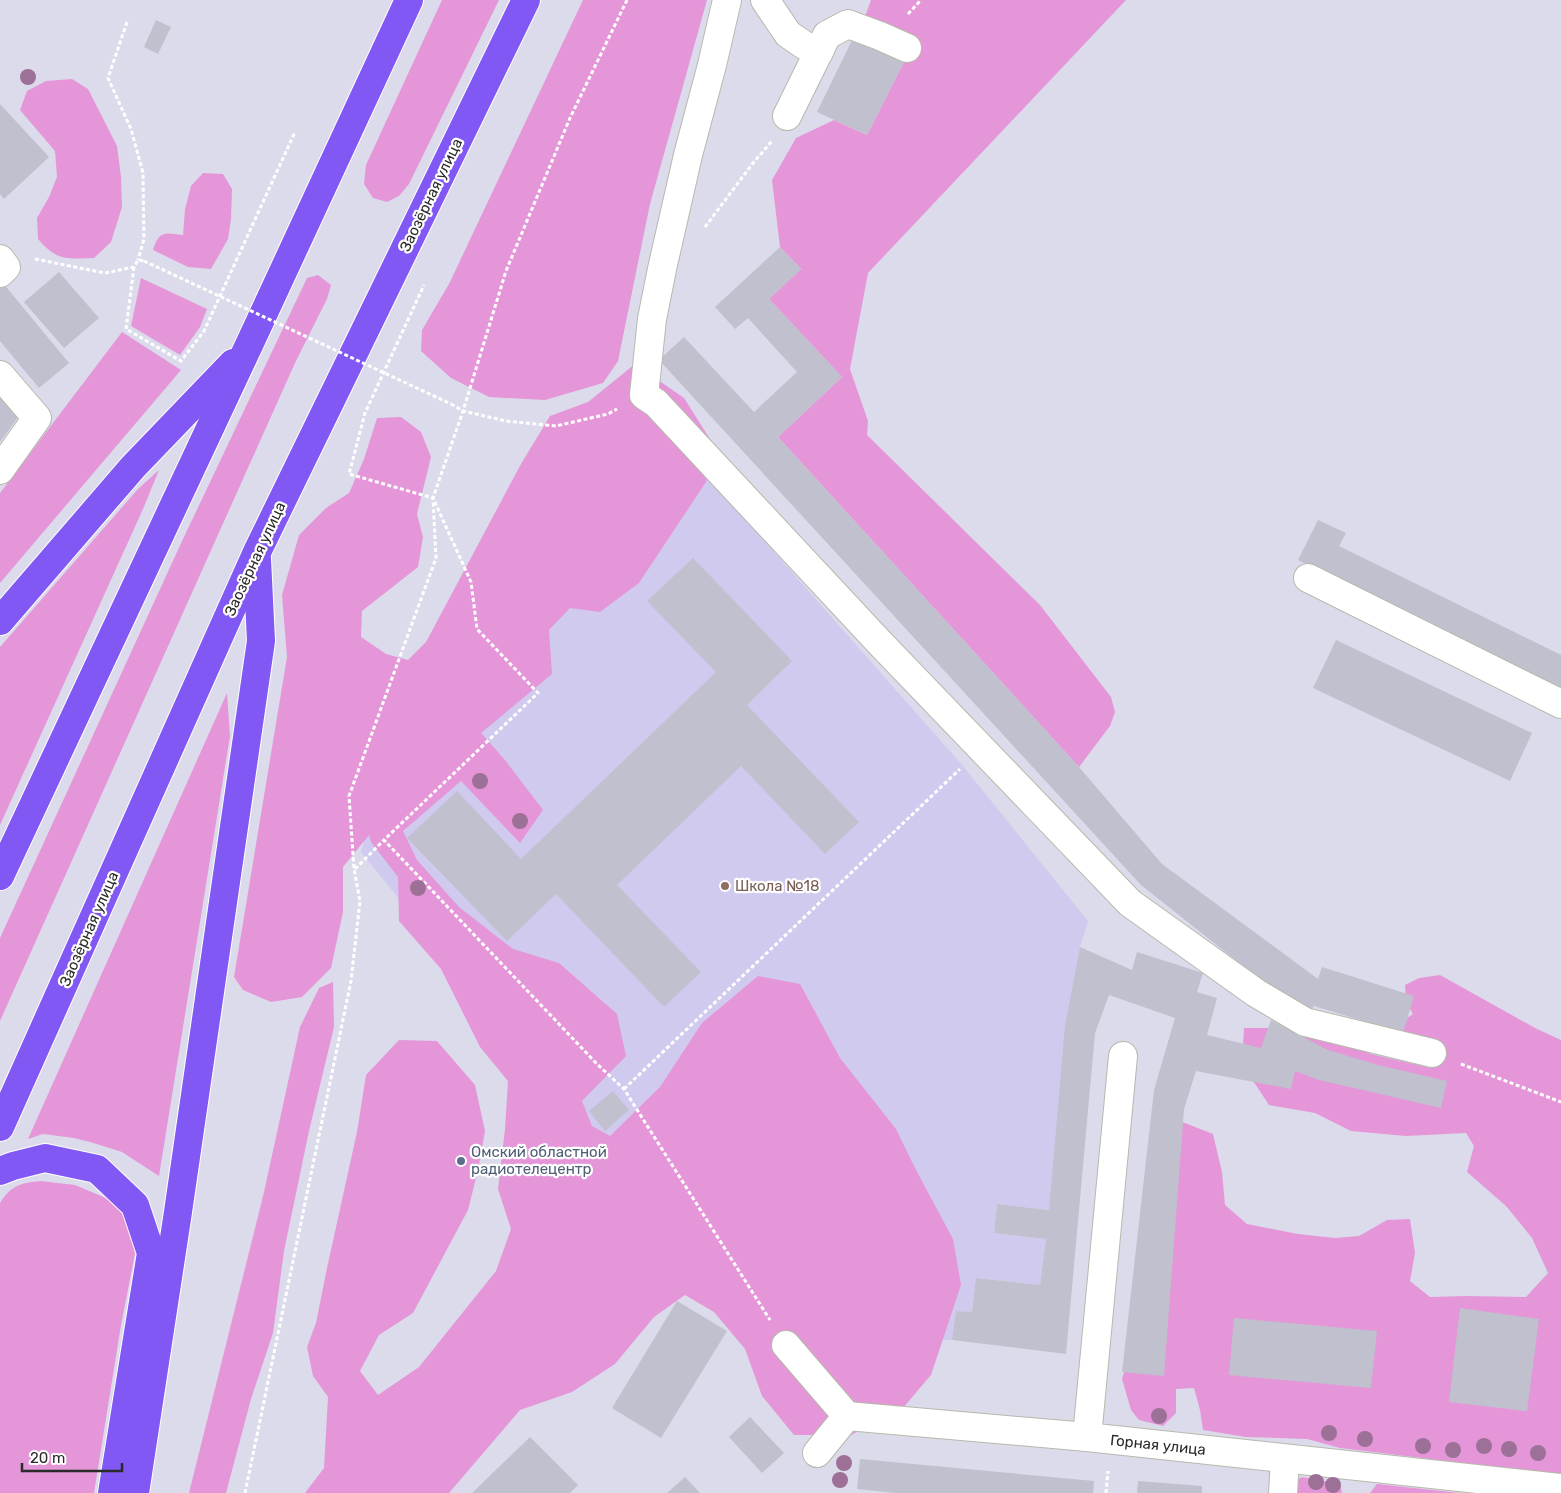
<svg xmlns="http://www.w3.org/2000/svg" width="1561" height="1493" font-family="Rubik,sans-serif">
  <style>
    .education { fill: #d0caef }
    .green { fill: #e596d8 }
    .building { fill: #c1c0ce }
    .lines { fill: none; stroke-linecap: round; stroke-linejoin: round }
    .minor-casing { stroke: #b6baab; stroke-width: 30 }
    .major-casing { stroke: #fff; stroke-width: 30 }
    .path { stroke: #fff; stroke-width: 3; stroke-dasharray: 4 2.5; stroke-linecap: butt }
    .minor { stroke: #fff; stroke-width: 28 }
    .major { stroke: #8258f4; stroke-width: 28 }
    .path-bridge { stroke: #fff; stroke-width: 3; stroke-dasharray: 4 2.5; stroke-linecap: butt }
    .tree { fill: #9c7097 }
    .education-dot { fill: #8d6e63; stroke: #fff; stroke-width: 2 }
    .service-dot { fill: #5c6f8a; stroke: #fff; stroke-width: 2 }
    .labels { text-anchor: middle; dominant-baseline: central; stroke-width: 4.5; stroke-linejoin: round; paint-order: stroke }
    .street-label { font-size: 15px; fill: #2a2a2a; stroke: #fff }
    .education-label { font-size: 15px; fill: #785e54; stroke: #fff; text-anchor: start }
    .service-label { font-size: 15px; fill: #4e5e75; stroke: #fff; text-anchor: start }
  </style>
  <rect width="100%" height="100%" fill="#dcdbec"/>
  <!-- education -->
  <polygon class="education" points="646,407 963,766 1088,921 1080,947 1049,1210 997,1204 994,1233 1046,1239 1040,1285 976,1278 972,1312 956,1311 952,1340 808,1339 771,1358 361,852 393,731"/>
  <!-- green -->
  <g class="green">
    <polygon points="442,0 499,0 409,184 399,196 387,202 373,198 364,184 366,165"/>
    <polygon points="583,0 707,0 650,204 618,361 603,383 545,400 489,397 451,378 421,351 422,330 449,284"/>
    <polygon points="871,0 1126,0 868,273 850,369 868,421 867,435 1040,605 1111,697 1115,712 1110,726 1079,767 778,437 842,377 769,299 801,269 780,247 772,180 796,138 834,120 867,135 905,60 863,22"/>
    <path d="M72 79 88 89 117 146 121 177 122 207 111 242 94 258C66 259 57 261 38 239L37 218 49 197 57 177 55 151 20 110 27 91 46 81Z"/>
    <path d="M203 173 223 174 232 189 231 219 228 239 211 269 188 267 153 250C159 230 165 233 183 235L185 209 191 186Z"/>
    <polygon points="318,275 331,285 327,299 295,363 0,1021 0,938 183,539 307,278"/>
    <polygon points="141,278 207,309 200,327 180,355 131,326"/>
    <polygon points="122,332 181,370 0,583 0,493"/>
    <polygon points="635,364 684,398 715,447 706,482 639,583 600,612 570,608 549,630 552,674 481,733 505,760 543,810 520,843 461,781 403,831 417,860 459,907 513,949 559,963 617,1014 626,1056 582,1101 592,1126 610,1136 660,1087 702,1023 758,976 800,984 840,1058 896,1129 916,1170 953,1239 961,1285 931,1375 903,1408 851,1435 794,1435 762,1396 745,1349 714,1312 685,1295 654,1317 615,1364 572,1392 520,1410 449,1493 305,1493 324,1468 328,1397 313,1376 307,1347 316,1323 327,1268 357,1132 366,1075 399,1040 437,1041 475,1085 485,1131 478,1170 468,1210 413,1313 379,1335 360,1371 378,1395 419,1367 496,1271 511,1229 498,1189 505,1129 508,1081 480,1047 441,969 399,921 398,877 371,842 369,835 343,867 343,912 331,968 302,997 271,1002 243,990 234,977 287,657 282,595 299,535 326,508 349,493 364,459 377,418 401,417 421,432 431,457 417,514 423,537 418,567 362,611 361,637 386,654 408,660 426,642 521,464 550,416 588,402"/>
    <polygon points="159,470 143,509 0,825 0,647 138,489"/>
    <polygon points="227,693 230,736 159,1176 122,1152 90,1142 74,1138 43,1134 28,1139"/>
    <polygon points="1440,975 1535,1028 1561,1040 1561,1475 1340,1448 1307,1439 1246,1437 1203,1430 1200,1410 1194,1388 1176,1389 1176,1413 1163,1426 1139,1420 1131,1410 1122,1379 1141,1316 1172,1118 1213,1134 1222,1172 1225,1205 1247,1224 1298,1234 1335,1238 1359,1236 1387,1220 1410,1219 1415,1253 1410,1281 1430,1297 1466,1296 1526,1297 1548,1273 1532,1238 1506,1206 1467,1172 1474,1146 1466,1133 1406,1136 1351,1131 1315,1113 1269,1105 1242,1064 1244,1028 1304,1028 1371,1054 1431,1068 1438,1064 1403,1039 1398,1024 1413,1014 1406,1002 1405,985 1419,978"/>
    <polygon points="333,982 334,1027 309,1131 284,1251 273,1333 251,1399 226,1493 189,1493 264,1192 300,1027 319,988"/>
    <path d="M41 1181 75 1185 113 1201 132 1227 135 1254 121 1325 94 1493H0V1203C11 1185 21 1183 41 1181Z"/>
    <polygon points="1302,1477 1340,1484 1342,1493 1289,1493 1290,1484"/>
    <polygon points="1377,1484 1460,1493 1370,1493"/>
  </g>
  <!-- building -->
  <g class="building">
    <polygon points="156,20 171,27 158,54 144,47"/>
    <polygon points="854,36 905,60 867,135 817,112"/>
    <polygon points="0,104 49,157 4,199 0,194"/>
    <polygon points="780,247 801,269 769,299 842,377 778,437 1079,767 1162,864 1318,979 1322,967 1414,996 1403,1033 1314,1006 1310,1011 1286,1000 1141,885 659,360 684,337 754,412 797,372 748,318 735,329 715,307"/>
    <polygon points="59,272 99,318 64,348 24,302"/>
    <polygon points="2,282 69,363 39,388 0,341 0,285"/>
    <polygon points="0,393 21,413 0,442"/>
    <polygon points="1318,520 1346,533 1339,546 1561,655 1561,690 1298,560"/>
    <polygon points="693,558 792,661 747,705 859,822 825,854 741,766 617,885 701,972 664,1007 556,894 507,941 407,838 457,791 521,859 716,672 647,601"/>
    <polygon points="1336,640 1532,733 1510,781 1313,688"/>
    <polygon points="1080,947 1132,970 1137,952 1203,973 1197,992 1217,998 1207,1035 1261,1048 1271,1020 1328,1050 1378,1065 1447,1081 1441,1108 1319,1080 1295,1071 1291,1089 1196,1071 1184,1109 1164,1376 1122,1372 1154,1090 1175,1018 1109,995 1095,1033 1066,1354 952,1340 956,1311 972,1312 976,1278 1040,1285 1046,1239 994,1233 997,1204 1049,1210 1065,1026"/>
    <polygon points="613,1091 629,1110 605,1131 589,1111"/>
    <polygon points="677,1301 727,1331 661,1438 612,1408"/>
    <polygon points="1460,1308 1539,1319 1527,1411 1449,1402"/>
    <polygon points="1234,1318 1377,1331 1371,1388 1229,1375"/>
    <polygon points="750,1417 784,1453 762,1473 729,1437"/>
    <polygon points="530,1437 578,1485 570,1493 472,1493"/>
    <polygon points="860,1459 1094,1481 1093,1493 896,1493 857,1489"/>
    <polygon points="685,1477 700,1493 667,1493"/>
    <polygon points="1138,1481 1202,1486 1202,1493 1137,1493"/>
  </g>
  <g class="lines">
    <!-- minor casing -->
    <g class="minor-casing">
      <g id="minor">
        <polyline points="727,0 712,65 688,155 662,269 652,319 644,395 656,403 880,643 1130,903 1256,993 1305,1022 1432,1053"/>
        <polyline points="765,0 788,34 804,45 819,52"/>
        <polyline points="787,116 827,35 848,24 880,36 907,48"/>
        <polyline points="0,259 6,267 0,273"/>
        <polyline points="0,375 37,418 0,470"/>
        <polyline points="1308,578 1561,704"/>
        <polyline points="786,1345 847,1416 1087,1437 1561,1488"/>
        <polyline points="1087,1437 1123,1056"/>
        <polyline points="817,1453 847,1416"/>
        <polyline points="1283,1493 1285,1459"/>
      </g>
    </g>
    <!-- major casing -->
    <g class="major-casing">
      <g id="major">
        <polyline points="0,621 133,467 233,363"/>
        <polyline points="0,876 249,345 409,0"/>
        <polyline points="0,1127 257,552 526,0"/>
        <polyline points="0,1171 13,1166 45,1158 97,1169 135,1205 151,1253 112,1493"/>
        <polyline points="135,1493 178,1212 261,641 257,559"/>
      </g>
    </g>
    <!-- path -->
    <g class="path">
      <polyline points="627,0 570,118 506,271 463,411 433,498 471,582 477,629 538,693 384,840 597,1064 624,1089 770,1320"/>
      <polyline points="908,14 921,0"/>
      <polyline points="127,22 108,78 131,129 143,173 144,239 138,260"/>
      <polyline points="705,227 753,163 772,141"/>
      <polyline points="35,259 105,273 134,267 138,260 144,261"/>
      <polyline points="134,267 126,329 181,361 204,331 295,132"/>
      <polyline points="451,404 463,411 506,421 556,426 608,414 617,409"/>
      <polyline points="355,869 384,840"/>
      <polyline points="1461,1064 1561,1102"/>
      <polyline points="624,1089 960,769"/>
      <polyline points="245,1493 351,981 360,901 354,869 349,796 436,558 433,498 349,474 365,413 424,285"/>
      <polyline points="1106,1493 1108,1471"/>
    </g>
    <!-- minor -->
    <use href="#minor" class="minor"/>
    <!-- major -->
    <use href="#major" class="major"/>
    <!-- path-bridge -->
    <polyline class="path-bridge" points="144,261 451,404"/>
  </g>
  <!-- trees -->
  <g class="tree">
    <circle cx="28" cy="77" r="8"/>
    <circle cx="480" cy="781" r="8"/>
    <circle cx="520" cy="821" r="8"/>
    <circle cx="418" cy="888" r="8"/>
    <circle cx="1159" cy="1416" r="8"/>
    <circle cx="1329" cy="1433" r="8"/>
    <circle cx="1365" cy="1439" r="8"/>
    <circle cx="1423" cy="1446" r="8"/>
    <circle cx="1484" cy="1446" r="8"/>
    <circle cx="1509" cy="1449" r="8"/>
    <circle cx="1453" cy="1450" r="8"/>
    <circle cx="1538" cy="1453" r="8"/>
    <circle cx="844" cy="1463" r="8"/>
    <circle cx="840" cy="1480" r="8"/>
    <circle cx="1316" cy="1482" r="8"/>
    <circle cx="1333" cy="1485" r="8"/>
  </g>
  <!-- markers -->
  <circle class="education-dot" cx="725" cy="886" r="5"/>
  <circle class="service-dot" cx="461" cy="1161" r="5"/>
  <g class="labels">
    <!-- street labels -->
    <g class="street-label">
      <text transform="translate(431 195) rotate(-64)">Заозёрная улица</text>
      <text transform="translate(255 559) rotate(-65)">Заозёрная улица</text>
      <text transform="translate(89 929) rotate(-66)">Заозёрная улица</text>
      <text transform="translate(1158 1445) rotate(6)">Горная улица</text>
    </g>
    <!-- education labels -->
    <g class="education-label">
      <text x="735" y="886">Школа №18</text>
    </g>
    <!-- service labels -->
    <g class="service-label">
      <text x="471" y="1152">Омский областной<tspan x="471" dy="17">радиотелецентр</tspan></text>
    </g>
  </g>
  <!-- scale -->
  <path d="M22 1463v8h100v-8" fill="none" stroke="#2a2a2a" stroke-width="2.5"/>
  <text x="30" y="1463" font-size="15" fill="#2a2a2a" stroke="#ffffff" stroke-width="4" paint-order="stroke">20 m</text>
</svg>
